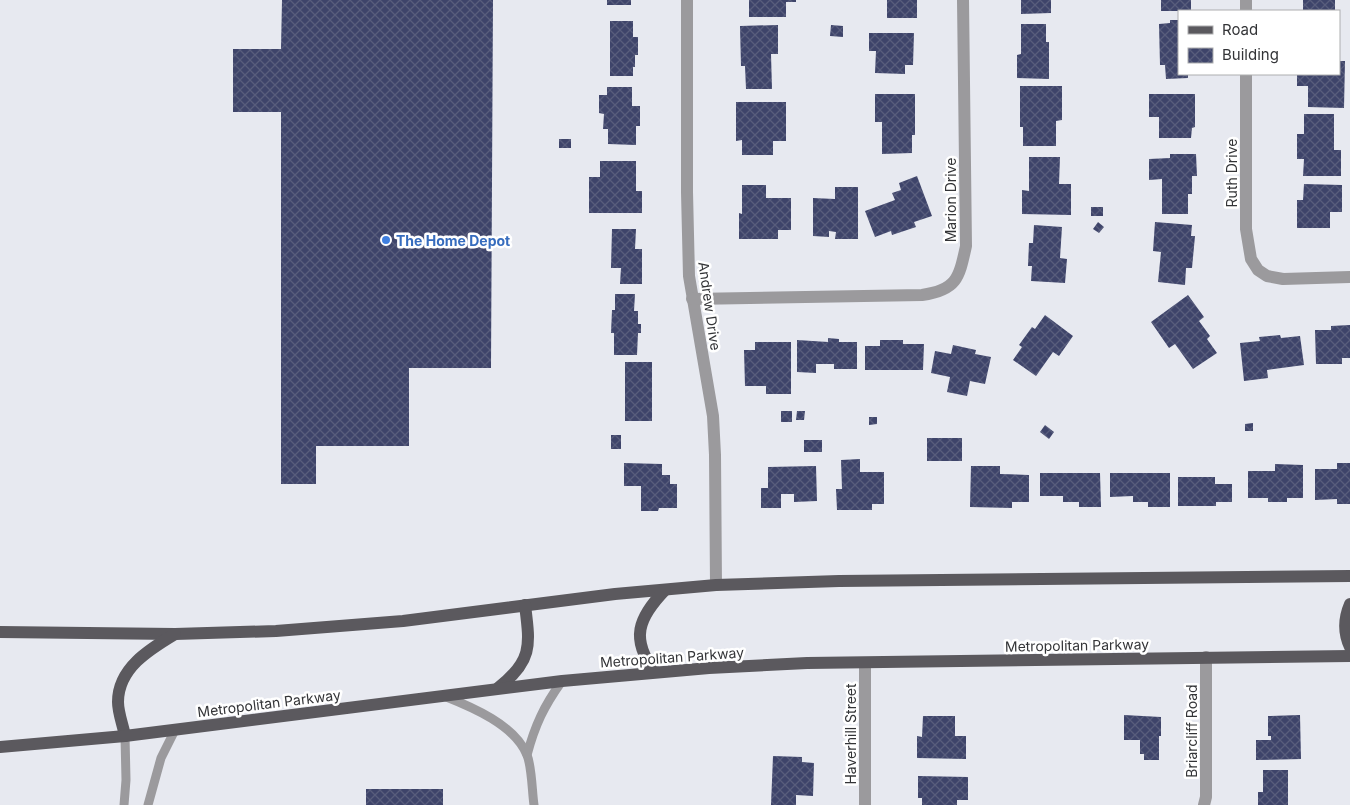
<svg xmlns="http://www.w3.org/2000/svg" width="1350" height="805" font-family="Inter,sans-serif">
  <style>
    .building { fill: url(#building-cross-hatch) }
    .lines { fill: none; stroke-linecap: round; stroke-linejoin: round }
    .service { stroke: #9b9a9d; stroke-width: 9 }
    .minor { stroke: #9b9a9d; stroke-width: 12 }
    .primary { stroke: #5b595e; stroke-width: 12 }
    .shop-dot { fill: #3f7fe0; stroke: #fff; stroke-width: 2 }
    .labels { text-anchor: middle; dominant-baseline: central; stroke-width: 5; stroke-linejoin: round; paint-order: stroke }
    .street-label { font-size: 14px; fill: #333437; stroke: #fff }
    .shop-label { font-size: 14px; font-weight: bold; fill: #366cbe; stroke: #fff; text-anchor: start }
  </style>
  <defs>
    <pattern id="building-cross-hatch" width="8" height="8" patternUnits="userSpaceOnUse" patternTransform="scale(1.25)"><rect width="8" height="8" fill="#3e446a"/><path d="M0 0l8 8M0 8l8-8" fill="none" stroke="#585d7c"/></pattern>
  </defs>
  <rect width="100%" height="100%" fill="#e7e9f0"/>
  <!-- building -->
  <g class="building">
    <polygon points="282,0 493,0 491,368 409,368 409,446 316,446 316,484 281,484 281,112 233,112 233,49 281,49"/>
    <rect x="607" y="0" width="24" height="5"/>
    <polygon points="749,0 796,0 796,2 786,2 786,17 749,17"/>
    <rect x="887" y="0" width="30" height="18"/>
    <polygon points="1021,0 1051,0 1051,13 1021,14"/>
    <rect x="1161" y="0" width="30" height="11"/>
    <rect x="1303" y="0" width="32" height="11"/>
    <polygon points="1170,20 1179,20 1179,74 1188,74 1188,78 1166,79 1165,65 1160,65 1159,24 1170,23"/>
    <polygon points="610,21 633,21 633,37 638,37 638,55 635,55 635,67 633,67 633,76 610,76"/>
    <polygon points="1021,24 1046,24 1046,42 1049,42 1049,79 1017,78 1017,55 1021,54"/>
    <polygon points="778,25 778,54 771,54 772,89 746,89 745,66 741,66 740,26"/>
    <polygon points="831,25 843,26 843,37 830,36"/>
    <polygon points="869,33 914,33 913,65 905,65 905,74 875,73 876,51 869,51"/>
    <polygon points="1339,61 1345,61 1344,108 1308,107 1308,86 1297,86 1297,74 1339,74"/>
    <polygon points="1020,86 1062,86 1062,120 1056,121 1056,146 1023,146 1023,127 1020,127"/>
    <polygon points="607,87 632,87 632,106 640,106 640,126 636,126 636,145 608,144 608,129 603,129 604,114 599,113 599,95 607,95"/>
    <polygon points="875,94 915,94 915,135 912,135 912,153 882,154 882,122 875,122"/>
    <polygon points="1149,94 1195,94 1195,127 1192,128 1191,138 1159,138 1159,117 1149,117"/>
    <polygon points="736,102 786,102 786,141 773,141 773,155 742,155 742,140 736,141"/>
    <polygon points="1304,114 1334,114 1334,150 1341,150 1341,176 1303,176 1304,159 1297,159 1297,134 1304,134"/>
    <rect x="559" y="139" width="12" height="9"/>
    <polygon points="1170,154 1196,154 1197,176 1192,176 1192,194 1188,194 1188,214 1162,214 1162,179 1149,180 1149,159 1170,158"/>
    <polygon points="1029,157 1060,157 1059,184 1071,184 1071,215 1022,214 1022,190 1029,191"/>
    <polygon points="600,161 636,161 636,191 642,191 642,213 589,213 589,177 600,177"/>
    <polygon points="917,176 932,216 914,222 916,227 892,235 891,231 875,237 865,211 895,200 892,193 901,190 899,183"/>
    <polygon points="1304,184 1342,185 1342,212 1330,212 1330,228 1297,228 1297,200 1303,200"/>
    <polygon points="742,185 766,185 766,198 791,198 791,230 778,230 778,239 739,239 739,213 742,214"/>
    <polygon points="835,187 858,187 858,239 835,239 836,232 829,231 829,237 813,236 813,198 835,199"/>
    <rect x="1091" y="207" width="12" height="9"/>
    <polygon points="1098,222 1104,227 1099,233 1093,229"/>
    <polygon points="1155,222 1192,225 1191,236 1195,236 1192,268 1186,268 1185,285 1158,282 1161,252 1153,251"/>
    <polygon points="1034,225 1062,227 1060,258 1067,259 1065,283 1031,281 1032,266 1028,266 1029,243 1033,243"/>
    <polygon points="612,229 636,229 635,249 642,249 642,284 620,284 621,268 611,268"/>
    <polygon points="615,294 635,294 634,311 638,311 638,324 641,324 641,333 638,333 637,355 614,355 614,333 611,333 612,310 615,310"/>
    <polygon points="1188,295 1204,317 1199,321 1210,336 1207,339 1217,353 1193,369 1175,344 1169,348 1151,322"/>
    <polygon points="1045,315 1073,336 1059,356 1053,352 1036,376 1013,360 1022,347 1019,345 1032,327 1035,329"/>
    <polygon points="1350,325 1350,358 1342,358 1342,364 1316,364 1315,330 1331,330 1331,326"/>
    <polygon points="1280,335 1281,338 1300,336 1304,365 1267,370 1268,378 1244,381 1240,343 1260,341 1259,337"/>
    <polygon points="828,338 839,339 839,342 857,342 857,369 834,369 834,364 816,364 816,373 797,372 797,340 828,342"/>
    <polygon points="880,340 903,340 903,344 924,344 923,370 865,370 865,346 880,346"/>
    <polygon points="755,342 791,342 791,394 766,394 766,386 745,386 744,350 755,350"/>
    <polygon points="953,345 976,350 975,354 991,357 985,384 970,381 967,396 947,392 950,377 931,373 935,351 951,354"/>
    <rect x="625" y="362" width="27" height="59"/>
    <rect x="781" y="411" width="11" height="11"/>
    <polygon points="797,411 805,411 804,420 796,420"/>
    <polygon points="869,417 877,417 877,424 869,425"/>
    <polygon points="1253,423 1253,431 1245,431 1245,424"/>
    <polygon points="1045,425 1054,432 1049,439 1040,432"/>
    <rect x="611" y="435" width="10" height="14"/>
    <rect x="927" y="438" width="35" height="23"/>
    <rect x="804" y="440" width="18" height="12"/>
    <polygon points="860,459 860,472 884,472 884,504 872,504 872,510 837,510 836,489 842,489 841,460"/>
    <polygon points="624,463 662,464 662,475 670,475 670,484 677,484 677,508 659,508 658,511 641,511 641,486 624,486"/>
    <polygon points="1337,463 1350,463 1350,504 1337,504 1337,499 1315,500 1315,469 1337,469"/>
    <polygon points="1275,464 1303,465 1303,498 1287,498 1287,502 1268,502 1268,498 1248,498 1248,471 1275,471"/>
    <polygon points="816,466 817,501 794,502 794,494 781,494 781,508 761,508 761,488 768,488 768,467"/>
    <polygon points="971,466 1000,466 1000,474 1029,475 1029,502 1012,502 1012,508 970,507"/>
    <polygon points="1040,473 1100,473 1101,507 1079,507 1079,502 1063,502 1063,496 1040,496"/>
    <polygon points="1110,473 1170,473 1170,507 1148,507 1148,502 1133,502 1133,496 1110,497"/>
    <polygon points="1178,477 1215,477 1215,484 1232,484 1232,502 1216,502 1216,506 1178,506"/>
    <polygon points="1124,715 1161,717 1161,736 1159,736 1159,760 1144,760 1144,754 1140,754 1140,740 1124,740"/>
    <polygon points="1300,715 1301,759 1256,760 1256,740 1271,740 1271,736 1268,736 1268,716"/>
    <polygon points="923,716 955,716 955,736 966,736 966,759 917,758 917,736 922,737"/>
    <polygon points="773,756 802,757 802,762 814,763 813,796 796,795 796,805 771,805"/>
    <polygon points="1263,770 1288,770 1288,805 1258,805 1258,792 1263,792"/>
    <polygon points="918,776 968,777 968,800 957,800 957,805 922,805 922,798 918,798"/>
    <rect x="366" y="789" width="77" height="16"/>
  </g>
  <g class="lines">
    <!-- service -->
    <g class="service">
      <path d="M444 696C472 707 515 725 527 755 532 767 532 792 534 805"/>
      <path d="M527 755C535 725 544 706 562 681"/>
      <polyline points="124,805 126,780 125,736"/>
      <polyline points="148,805 161,758 175,730"/>
    </g>
    <!-- minor -->
    <g class="minor">
      <polyline points="687,0 687,192 689,276 713,416 715,455 716,585"/>
      <polyline points="1246,0 1246,11"/>
      <polyline points="1246,74 1246,229 1251,259 1258,270 1267,276 1283,279 1350,277"/>
      <path d="M692 299 922 295C957 290 959 278 966 246L963 0"/>
      <polyline points="865,805 865,663"/>
      <polyline points="1204,805 1206,797 1206,657"/>
    </g>
    <!-- primary -->
    <g class="primary">
      <path d="M1350 604C1344 618 1343 632 1350 647"/>
      <polyline points="0,632 175,634 276,631 403,621 615,594 716,585 839,581 1350,576"/>
      <path d="M655 672C630 639 638 618 665 590"/>
      <path d="M498 688C533 661 530 645 525 605"/>
      <path d="M125 736C123 725 118 713 118 702 118 668 150 649 175 634"/>
      <polyline points="0,747 125,736 562,681 709,668 807,663 1350,656"/>
    </g>
  </g>
  <!-- markers -->
  <circle class="shop-dot" cx="386" cy="240" r="5"/>
  <g class="labels">
    <!-- street labels -->
    <g class="street-label">
      <text transform="translate(1231 173) rotate(-90)">Ruth Drive</text>
      <text transform="translate(950 200) rotate(-90)">Marion Drive</text>
      <text transform="translate(710 306) rotate(82)">Andrew Drive</text>
      <text transform="translate(1077 645) rotate(-1)">Metropolitan Parkway</text>
      <text transform="translate(672 657) rotate(-4)">Metropolitan Parkway</text>
      <text transform="translate(269 703) rotate(-7)">Metropolitan Parkway</text>
      <text transform="translate(1191 731) rotate(-90)">Briarcliff Road</text>
      <text transform="translate(850 734) rotate(-90)">Haverhill Street</text>
    </g>
    <!-- shop labels -->
    <g class="shop-label">
      <text x="396" y="240">The Home Depot</text>
    </g>
  </g>
  <!-- legend -->
  <rect x="1178" y="10" width="162" height="65" fill="#ffffff" stroke="#adaeaf"/>
  <rect x="1188" y="26" width="25" height="8" fill="#5b595e" stroke="#adaeaf"/>
  <text x="1222" y="35" font-size="15" fill="#333437">Road</text>
  <rect x="1188" y="48" width="25" height="15" fill="url(#building-cross-hatch)" stroke="#adaeaf"/>
  <text x="1222" y="60" font-size="15" fill="#333437">Building</text>
</svg>
